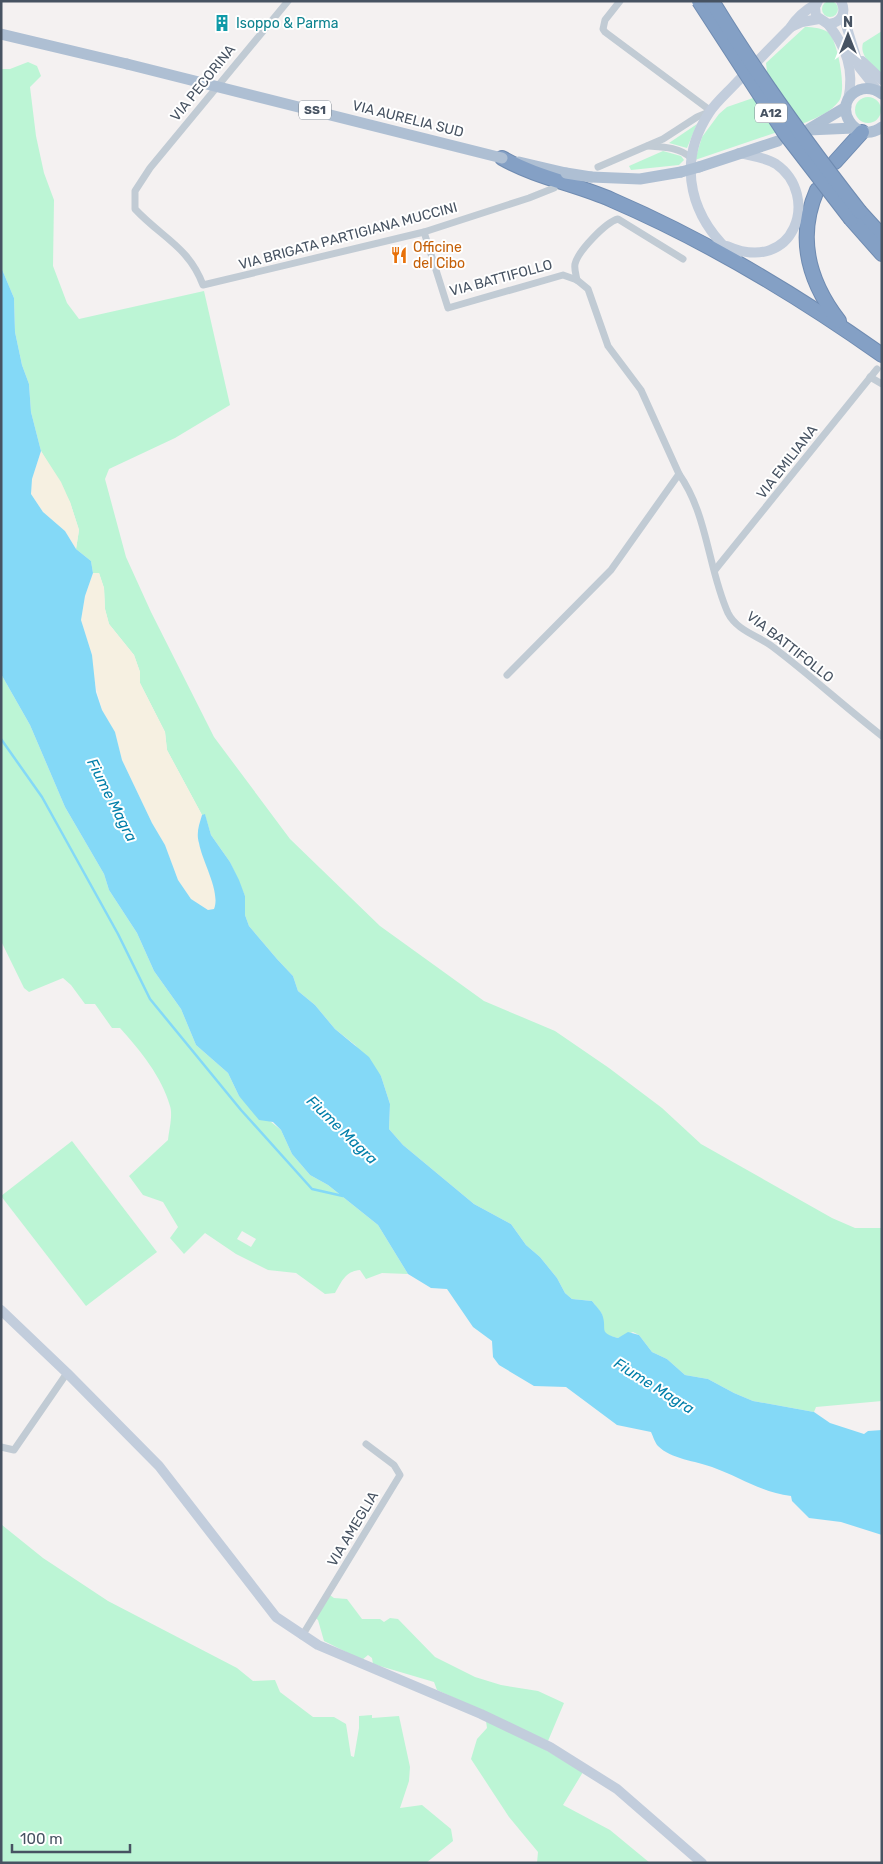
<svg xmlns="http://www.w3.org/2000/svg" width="883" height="1864" font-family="Rubik,sans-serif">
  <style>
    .green { fill: #bcf5d5; fill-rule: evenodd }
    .sand { fill: #f6f0e1 }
    .water { fill: #84d9f7 }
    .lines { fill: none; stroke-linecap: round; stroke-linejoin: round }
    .stream { stroke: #84d9f7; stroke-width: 2.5 }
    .highway-casing { stroke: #6f8bb1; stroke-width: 16 }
    .street { stroke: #c1cbd4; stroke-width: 7 }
    .secondary { stroke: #c2cddc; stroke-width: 10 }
    .primary { stroke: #aebfd3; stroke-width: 11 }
    .highway { stroke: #84a0c5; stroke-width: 14 }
    .highway-bridge-casing { stroke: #6f8bb1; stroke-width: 16; stroke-linecap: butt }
    .primary-bridge { stroke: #aebfd3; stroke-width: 11 }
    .highway-bridge { stroke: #84a0c5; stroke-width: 14 }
    .labels { text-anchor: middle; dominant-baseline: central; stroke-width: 4; stroke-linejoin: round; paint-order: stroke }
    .shield { fill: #fff; stroke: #7e8791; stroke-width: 1 }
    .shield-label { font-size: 12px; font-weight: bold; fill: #475362 }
    .culture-label { font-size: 14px; fill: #0d838f; stroke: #fff; text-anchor: start }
    .street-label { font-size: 14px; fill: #475362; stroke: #fff }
    .food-label { font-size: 14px; fill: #c56008; stroke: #fff; text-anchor: start }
    .water-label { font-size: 15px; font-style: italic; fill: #027faa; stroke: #fff }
  </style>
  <rect width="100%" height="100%" fill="#f4f1f1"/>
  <!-- green -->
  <g class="green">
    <circle cx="830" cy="9" r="8"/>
    <path d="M805 27C812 27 825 28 830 34 838 45 847 90 839 101 831 112 818 117 807 122L695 160 702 137 719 114 727 107 756 97 768 80 766 63Z"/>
    <path d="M882 31V74C873 66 859 56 863 43Z"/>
    <polygon points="28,62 37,66 41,76 30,87 36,136 44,173 54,200 53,266 67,303 79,319 204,291 230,405 175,438 109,469 105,479 126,557 151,612 214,737 290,839 380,926 484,1001 555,1031 609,1068 662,1108 701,1144 832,1218 855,1228 882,1228 882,1401 816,1407 814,1412 753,1401 734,1393 708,1379 685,1375 667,1359 652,1352 639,1335 633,1332 618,1338 607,1335 604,1331 602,1314 592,1301 572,1299 565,1293 557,1278 540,1257 526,1245 511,1224 474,1204 403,1145 389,1129 390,1104 381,1076 355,1045 335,1029 315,1005 298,991 293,976 277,959 249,926 245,915 245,896 230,862 211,835 205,815 202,815 167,750 165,732 140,683 140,672 134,655 109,624 105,609 104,588 99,573 93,573 91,561 76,549 79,530 70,502 41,451 31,412 29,384 22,365 15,332 14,298 1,267 1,69 10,69"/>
    <circle cx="868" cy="110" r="13"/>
    <polygon points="697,124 687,148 669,143"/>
    <polygon points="663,151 681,156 684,160 679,165 631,170 629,166"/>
    <path d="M1 674 30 725 65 807 104 874 109 890 137 933 154 971 181 1009 196 1045 228 1073 239 1096 281 1130 292 1154 310 1175 328 1185 378 1225 408 1274 382 1273 366 1279 360 1270C345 1271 341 1283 335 1293L325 1294 296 1273 268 1270 236 1254 205 1233 184 1254 170 1238 178 1227 163 1202 143 1195 129 1176 168 1140C169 1130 173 1115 170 1106 162 1077 140 1050 120 1028H112L95 1004H85L71 985 63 978 29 992 24 988 1 941ZM242 1231 256 1239 251 1247 237 1239Z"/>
    <polygon points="72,1141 157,1252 86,1306 1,1196"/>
    <polygon points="2,1525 43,1558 108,1601 237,1668 253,1681 275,1680 280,1692 313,1717 334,1717 346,1724 351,1756 354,1757 359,1728 359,1716 372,1715 372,1718 399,1716 410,1767 409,1781 400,1808 422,1805 451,1829 453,1841 426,1863 1,1863"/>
    <polygon points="327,1593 334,1598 347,1599 362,1619 380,1619 384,1622 390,1618 398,1619 435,1657 475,1677 501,1685 538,1691 564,1703 548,1741 437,1690 434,1682 373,1664 372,1658 368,1655 362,1660 324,1641 318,1620 312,1615"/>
    <polygon points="486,1721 544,1749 583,1772 563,1805 610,1830 650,1863 537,1863 538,1852 509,1817 471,1759 477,1739 487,1728"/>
  </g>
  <!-- sand -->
  <g class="sand">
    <polygon points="41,451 61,482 70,502 79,530 76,549 65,531 43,512 31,494 32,479"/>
    <path d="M93 573H99L104 588 105 609 109 624 134 655 140 672V683L165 732 167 750 202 815C199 825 196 833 199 843 203 862 221 890 214 909L208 910 191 899 178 880 165 845 152 823 122 760 115 733 102 710 92 671V655L81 620 85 596Z"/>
  </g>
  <!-- water -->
  <path class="water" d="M1 267 14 298 15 332 22 365 29 384 31 412 41 451 32 479 31 494 43 512 65 531 76 549 91 561 93 573 85 596 81 620 92 655 96 692 102 710 115 732 122 760 152 823 165 845 178 880 191 899 208 910 214 909C221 892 202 861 199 843 196 833 199 825 202 815L205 814 211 835 230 862 239 880 245 896V915L249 926 277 959 293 976 298 991 315 1005 335 1029 369 1057 381 1076 390 1104 389 1129 403 1145 474 1204 511 1224 526 1245 540 1257 557 1278 565 1293 572 1299 592 1301C595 1305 600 1310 602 1314 608 1330 597 1332 618 1338L628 1332 639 1335 652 1352 667 1359 685 1375 708 1379 734 1393 753 1401 814 1412 830 1423 864 1434 868 1431 882 1430V1535L841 1522 809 1518 792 1501 791 1496C760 1492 740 1477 712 1467 696 1461 671 1459 658 1446 655 1443 653 1436 651 1432L617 1425 566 1387 534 1386 499 1365 493 1357 492 1341 473 1327 447 1289 431 1288 408 1274 378 1225 328 1185 310 1175 292 1154 281 1130 273 1122 259 1120 239 1096 228 1073 196 1045 181 1009 154 971 137 933 109 890 104 874 65 807 30 725 1 674Z"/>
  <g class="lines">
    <!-- stream -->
    <polyline class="stream" points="1,739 42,797 118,934 150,999 241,1110 312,1189 343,1196"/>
    <!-- highway casing -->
    <g class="highway-casing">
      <g id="highway">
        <path d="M502 158C537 178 576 184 612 200 707 241 797 295 882 355"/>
        <polyline points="835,162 862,132"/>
        <path d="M817 190C796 238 809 282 839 321"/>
        <polyline points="860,212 882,236"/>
        <polyline points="851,219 882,254"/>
      </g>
    </g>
    <!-- street -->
    <g class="street">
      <path d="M288 1 150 168 135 191V209C161 237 189 247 203 285L424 232 529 198 554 188"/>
      <polyline points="620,1 605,20 603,29 605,32 711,111"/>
      <path d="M648 146C663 147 679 147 691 158"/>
      <polyline points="598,167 663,139 697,117 709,112"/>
      <path d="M424 232 448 308 563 275 577 280 588 289 608 346 641 390 679 474C708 515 708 569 728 613 737 631 759 636 773 647 810 675 845 707 882 736"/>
      <path d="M577 280C576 275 574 269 575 264 578 251 606 222 618 219L683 259"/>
      <polyline points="870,377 882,384"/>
      <polyline points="715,570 877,369"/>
      <polyline points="507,675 611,570 679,474"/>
      <polyline points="1,1447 14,1450 67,1373"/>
      <polyline points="302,1636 400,1475 394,1465 366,1444"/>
    </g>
    <!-- secondary -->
    <g class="secondary">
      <path d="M818 1 815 7 816 16 828 24C841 23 847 13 841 1"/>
      <polyline points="843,15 859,67 878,91"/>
      <path d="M828 24C846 47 855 70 848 100"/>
      <polyline points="791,27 802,22 819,19"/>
      <polyline points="862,61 882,80"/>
      <path d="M727 246C795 276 821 195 776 164 765 157 751 156 739 153"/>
      <path d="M737 258C691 220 675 165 709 113 716 102 728 92 737 82 755 64 772 46 790 28 797 17 805 10 816 4"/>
      <polyline points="1,1310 67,1373 159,1466 276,1617 318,1645 481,1714 550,1747 617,1789 702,1863"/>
    </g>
    <!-- primary -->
    <g class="primary">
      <polyline points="1,34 127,64"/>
      <path d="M882 94C875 89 867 87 859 90 829 103 855 147 882 127"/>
      <polyline points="809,129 846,107"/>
      <polyline points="808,130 854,128"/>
      <polyline points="519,162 566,173"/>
      <polyline points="699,167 778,141"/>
      <polyline points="591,177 640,179 681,172"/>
    </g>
    <!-- highway -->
    <use href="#highway" class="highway"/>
    <!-- highway-bridge casing -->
    <g class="highway-bridge-casing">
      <g id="highway-bridge">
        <polyline points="699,1 784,132 851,219"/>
        <path d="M712 1C757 75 807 144 860 212"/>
      </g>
    </g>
    <!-- primary-bridge -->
    <g class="primary-bridge">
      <polyline points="127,64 502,158"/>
      <polyline points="681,172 699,167"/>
      <polyline points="566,173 591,177"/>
    </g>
    <!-- highway-bridge -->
    <use href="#highway-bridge" class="highway-bridge"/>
  </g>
  <!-- icons -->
  <defs>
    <g id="building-bare" transform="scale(1.35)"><path d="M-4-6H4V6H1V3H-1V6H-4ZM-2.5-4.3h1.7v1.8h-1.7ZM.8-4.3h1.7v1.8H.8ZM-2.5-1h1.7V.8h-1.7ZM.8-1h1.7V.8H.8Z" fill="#0f9aa8" stroke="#fff" stroke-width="2.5" paint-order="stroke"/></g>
    <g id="restaurant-bare" transform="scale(1.35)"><path d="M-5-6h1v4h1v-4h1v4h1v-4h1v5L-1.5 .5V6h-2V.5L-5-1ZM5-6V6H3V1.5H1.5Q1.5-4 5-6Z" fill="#e8710a" stroke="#fff" stroke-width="2.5" paint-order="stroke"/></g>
  </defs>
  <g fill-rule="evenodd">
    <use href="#building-bare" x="222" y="23"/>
    <use href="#restaurant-bare" x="399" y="255"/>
  </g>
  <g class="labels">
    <!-- shield labels -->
    <g class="shield">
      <rect x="299" y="100.5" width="32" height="19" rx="4"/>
      <rect x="755" y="103.5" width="32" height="19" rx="4"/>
    </g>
    <g class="shield-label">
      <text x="315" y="110">SS1</text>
      <text x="771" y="113">A12</text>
    </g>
    <!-- culture labels -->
    <g class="culture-label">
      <text x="236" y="23">Isoppo &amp; Parma</text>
    </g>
    <!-- street labels -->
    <g class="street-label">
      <text transform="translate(203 83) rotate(-51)">VIA PECORINA</text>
      <text transform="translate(408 119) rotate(14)">VIA AURELIA SUD</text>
      <text transform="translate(348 236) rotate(-15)">VIA BRIGATA PARTIGIANA MUCCINI</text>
      <text transform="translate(501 278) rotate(-15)">VIA BATTIFOLLO</text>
      <text transform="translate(787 462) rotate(-52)">VIA EMILIANA</text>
      <text transform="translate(790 647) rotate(38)">VIA BATTIFOLLO</text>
      <text transform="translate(353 1529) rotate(-59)">VIA AMEGLIA</text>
    </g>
    <!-- food labels -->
    <g class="food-label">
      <text x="413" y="247">Officine<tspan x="413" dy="16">del Cibo</tspan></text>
    </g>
    <!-- water labels -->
    <g class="water-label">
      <text transform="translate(112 800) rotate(63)">Fiume Magra</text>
      <text transform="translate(342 1130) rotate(44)">Fiume Magra</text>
      <text transform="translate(654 1386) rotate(32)">Fiume Magra</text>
    </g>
  </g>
  <!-- border -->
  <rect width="883" height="1864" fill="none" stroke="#475362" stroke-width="5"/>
  <!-- north arrow -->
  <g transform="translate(848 35)" stroke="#ffffff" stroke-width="4" paint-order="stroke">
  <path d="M0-4L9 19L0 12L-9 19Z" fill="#475362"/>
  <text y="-8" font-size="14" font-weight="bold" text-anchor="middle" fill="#475362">N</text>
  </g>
  <!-- scale -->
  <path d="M12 1844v8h118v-8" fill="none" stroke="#475362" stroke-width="2.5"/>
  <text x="20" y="1844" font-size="15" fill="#475362" stroke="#ffffff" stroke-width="4" paint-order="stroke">100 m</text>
</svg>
